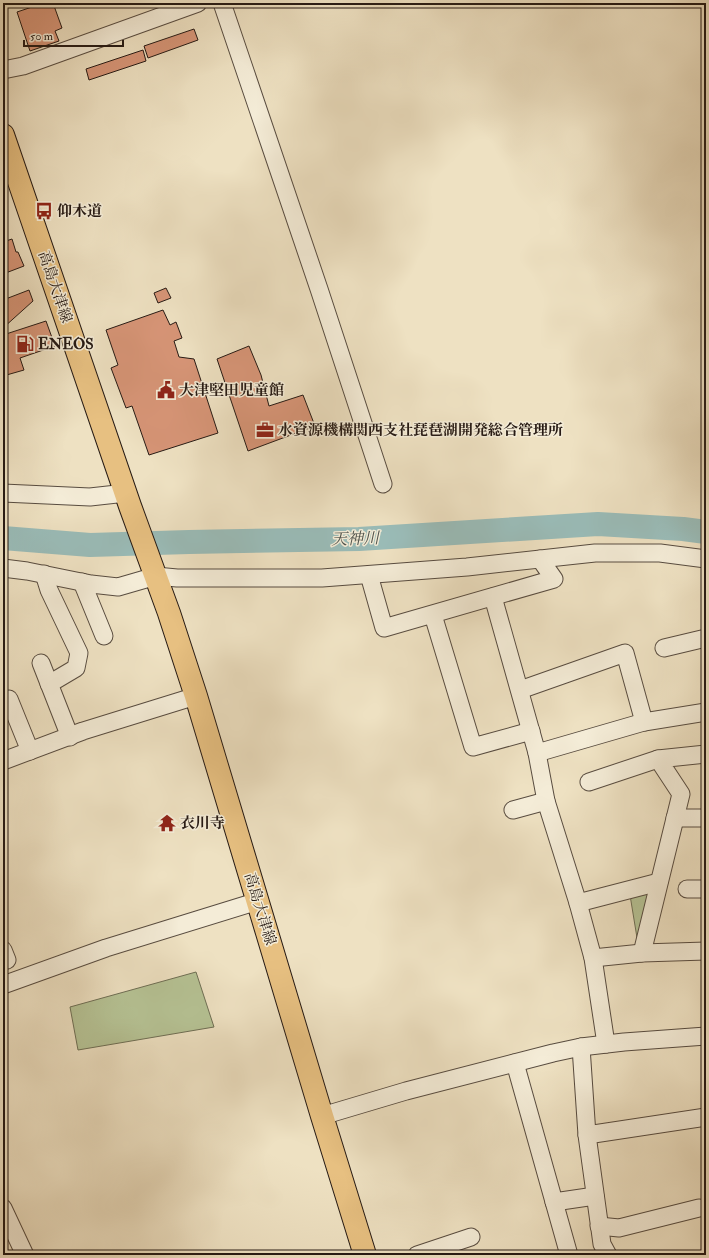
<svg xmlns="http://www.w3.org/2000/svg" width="709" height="1258" font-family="'IM FELL Double Pica','Noto Serif JP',serif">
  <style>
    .green { fill: #b6c395; stroke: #6e6e54 }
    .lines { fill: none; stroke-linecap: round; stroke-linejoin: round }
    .river { stroke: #9abcb8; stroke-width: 24 }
    .building { fill: #d79577; stroke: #261a14 }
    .minor-casing { stroke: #584c40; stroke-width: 19 }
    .major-casing { stroke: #261a14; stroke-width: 24 }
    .minor { stroke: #f4ecd7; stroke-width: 17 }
    .major { stroke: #e7c081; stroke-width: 22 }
    .labels { text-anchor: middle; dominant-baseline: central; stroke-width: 3; stroke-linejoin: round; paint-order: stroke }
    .poi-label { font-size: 15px; font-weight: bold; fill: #261a14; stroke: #f4ecd7; text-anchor: start }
    .street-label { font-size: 15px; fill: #261a14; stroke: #f4ecd7 }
    .water-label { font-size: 16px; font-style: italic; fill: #4f534d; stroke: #f4ecd7 }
  </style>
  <rect width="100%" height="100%" fill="#eee1c2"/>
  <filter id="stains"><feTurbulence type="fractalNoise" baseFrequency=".005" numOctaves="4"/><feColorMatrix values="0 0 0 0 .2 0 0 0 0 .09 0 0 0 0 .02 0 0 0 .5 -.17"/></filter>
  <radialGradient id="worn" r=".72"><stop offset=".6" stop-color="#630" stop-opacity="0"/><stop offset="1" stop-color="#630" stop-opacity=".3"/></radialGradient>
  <!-- green -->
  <g class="green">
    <polygon points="653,888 639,950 630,895"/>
    <polygon points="196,972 214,1027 78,1050 70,1007"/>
  </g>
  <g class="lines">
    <!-- river -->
    <polyline class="river" points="3,538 90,545 189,542 359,539 598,524 683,529 706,532"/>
  </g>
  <!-- building -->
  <g class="building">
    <polygon points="44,3 53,3 62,28 55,31 59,41 30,51 17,12"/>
    <polygon points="194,29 198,40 148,58 144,46"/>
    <polygon points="143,50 146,61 89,80 86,69"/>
    <polygon points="12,239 16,252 18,252 24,266 3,274 3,242"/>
    <polygon points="166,288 171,298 158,303 154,293"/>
    <polygon points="29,290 33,301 3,328 3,300"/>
    <polygon points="163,310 170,325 176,322 182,338 174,341 179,357 194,359 218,433 149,455 132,406 126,408 111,368 118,365 106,330"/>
    <polygon points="46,321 55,346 20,358 24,370 3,376 3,335"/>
    <polygon points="249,346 261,375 269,406 303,395 315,426 248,451 217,359"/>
  </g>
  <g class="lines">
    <!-- minor casing -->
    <g class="minor-casing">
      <g id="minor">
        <polyline points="222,3 319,289 383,484"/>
        <polyline points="3,70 23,66 198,3"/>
        <polyline points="3,493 90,497 126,493"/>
        <polyline points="3,568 27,571 91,584 118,587 156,576 177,578 322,578 467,567 595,553 660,553 706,559"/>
        <polyline points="44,574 49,590 79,653 76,668 49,684"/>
        <polyline points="369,575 384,628 554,579 540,559"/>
        <polyline points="82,582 104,636"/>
        <polyline points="493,597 537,753 546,801 578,903 593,958 606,1044"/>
        <polyline points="433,615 473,747 531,731"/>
        <polyline points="664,648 706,638"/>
        <polyline points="41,663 70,737"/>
        <polyline points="520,690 625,653 644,722"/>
        <polyline points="9,699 30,751"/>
        <polyline points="537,753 644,722 706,712"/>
        <polyline points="3,761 83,731 196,696"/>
        <polyline points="589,782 658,759"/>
        <polyline points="513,810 546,801"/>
        <polyline points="675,818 706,818"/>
        <polyline points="687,889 706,889"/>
        <polyline points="578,903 659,882"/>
        <polyline points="3,950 7,960 3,961"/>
        <polyline points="642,953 681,794 658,759 706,754"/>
        <polyline points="593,958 642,953 706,951"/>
        <polyline points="3,985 106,948 258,901"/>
        <polyline points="581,1047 587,1135 602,1244 608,1255"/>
        <polyline points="515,1063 569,1255"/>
        <polyline points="322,1116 406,1091 553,1053 581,1047 624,1042 706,1036"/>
        <polyline points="587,1135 706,1117"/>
        <polyline points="554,1202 595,1196"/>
        <polyline points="3,1208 25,1255"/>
        <polyline points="599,1226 619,1228 699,1208"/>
        <polyline points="417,1255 471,1237"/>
      </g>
    </g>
    <!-- major casing -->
    <g class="major-casing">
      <polyline id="major" points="3,135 130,506 169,613 196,696 322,1116 365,1255"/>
    </g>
    <!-- minor -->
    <use href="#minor" class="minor"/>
    <!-- major -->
    <use href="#major" class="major"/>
  </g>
  <!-- icons -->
  <defs>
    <g id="bus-bare" transform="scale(1.38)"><path d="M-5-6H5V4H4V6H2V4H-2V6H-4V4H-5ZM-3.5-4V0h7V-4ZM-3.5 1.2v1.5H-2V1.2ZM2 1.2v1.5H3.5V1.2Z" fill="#8f2418" stroke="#f4ecd7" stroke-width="2.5" paint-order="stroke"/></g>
    <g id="fuel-bare" transform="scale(1.38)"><path d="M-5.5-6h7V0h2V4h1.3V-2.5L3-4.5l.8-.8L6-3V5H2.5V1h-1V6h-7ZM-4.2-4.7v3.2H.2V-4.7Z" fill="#8f2418" stroke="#f4ecd7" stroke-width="2.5" paint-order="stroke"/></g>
    <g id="civic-bare" transform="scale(1.38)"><path d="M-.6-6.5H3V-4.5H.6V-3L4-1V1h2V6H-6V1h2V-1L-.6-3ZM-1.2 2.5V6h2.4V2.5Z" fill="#8f2418" stroke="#f4ecd7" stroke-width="2.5" paint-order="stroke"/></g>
    <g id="office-bare" transform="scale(1.38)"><path d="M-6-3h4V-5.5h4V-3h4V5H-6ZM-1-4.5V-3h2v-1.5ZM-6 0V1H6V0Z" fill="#8f2418" stroke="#f4ecd7" stroke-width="2.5" paint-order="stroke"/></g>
    <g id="temple-bare" transform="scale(1.38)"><path d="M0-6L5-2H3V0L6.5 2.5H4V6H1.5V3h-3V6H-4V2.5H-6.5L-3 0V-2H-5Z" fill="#8f2418" stroke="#f4ecd7" stroke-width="2.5" paint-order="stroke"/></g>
  </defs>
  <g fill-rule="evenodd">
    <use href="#bus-bare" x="44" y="211"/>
    <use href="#fuel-bare" x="25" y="344"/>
    <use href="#civic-bare" x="166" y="390"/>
    <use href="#office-bare" x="265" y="430"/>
    <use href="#temple-bare" x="167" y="823"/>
  </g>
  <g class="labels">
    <!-- poi labels -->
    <g class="poi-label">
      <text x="57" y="211">仰木道</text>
      <text x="38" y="344">ENEOS</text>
      <text x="179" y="390">大津堅田児童館</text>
      <text x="278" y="430">水資源機構関西支社琵琶湖開発総合管理所</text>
      <text x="180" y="823">衣川寺</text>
    </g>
    <!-- street labels -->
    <g class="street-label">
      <text transform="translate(55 287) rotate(71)">高島大津線</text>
      <text transform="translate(260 909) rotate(73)">高島大津線</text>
    </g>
    <!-- water labels -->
    <g class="water-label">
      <text transform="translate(355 539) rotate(-2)">天神川</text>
    </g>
  </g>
  <!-- margin -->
  <rect width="709" height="1258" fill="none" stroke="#eee1c2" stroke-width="16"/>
  <rect x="4" y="4" width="701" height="1250" fill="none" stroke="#261a14" stroke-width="2"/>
  <rect x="8" y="8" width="693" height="1242" fill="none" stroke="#261a14"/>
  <!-- scale -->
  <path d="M24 40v6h99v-6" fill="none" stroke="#261a14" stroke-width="2"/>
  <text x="30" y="40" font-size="12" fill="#261a14" stroke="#f4ecd7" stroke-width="3" paint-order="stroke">50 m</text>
  <rect width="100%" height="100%" filter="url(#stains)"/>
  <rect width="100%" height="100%" fill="url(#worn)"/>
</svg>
